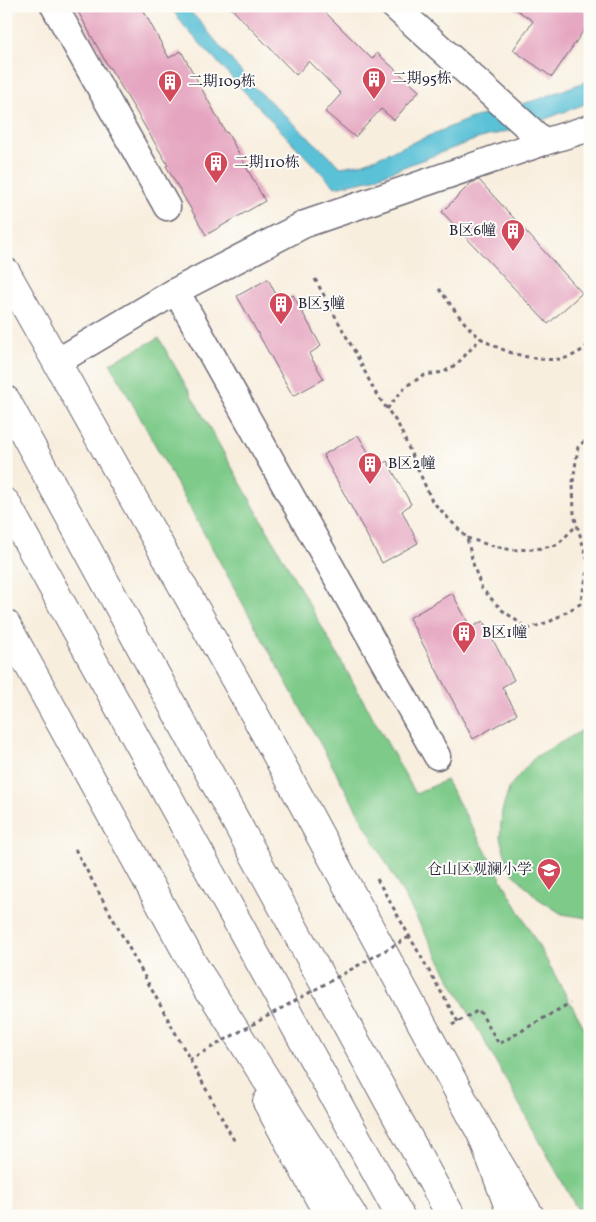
<svg xmlns="http://www.w3.org/2000/svg" width="596" height="1222" font-family="Vollkorn,'Noto Serif SC',serif">
  <style>
    .green { fill: #7dca89; stroke: #507662 }
    .water { fill: #5ac1d7; stroke: #3e7289 }
    .building { fill: #e5a4c0 }
    .lines { fill: none; stroke-linecap: round; stroke-linejoin: round }
    .minor-casing { stroke: #6d6974; stroke-width: 29 }
    .secondary-casing { stroke: #6d6974; stroke-width: 30 }
    .trunk-casing { stroke: #6d6974; stroke-width: 30 }
    .path { stroke: #6d6974; stroke-width: 3; stroke-dasharray: 4 4; stroke-linecap: butt }
    .minor { stroke: #fff; stroke-width: 26 }
    .secondary { stroke: #fff; stroke-width: 28 }
    .trunk { stroke: #fff; stroke-width: 28 }
    .path-bridge { stroke: #6d6974; stroke-width: 3; stroke-dasharray: 4 4; stroke-linecap: butt }
    .labels { text-anchor: middle; dominant-baseline: central; stroke-width: 4; stroke-linejoin: round; paint-order: stroke }
    .poi-label { font-size: 15px; fill: #22223b; stroke: #fdfcf7; text-anchor: start }
  </style>
  <rect width="100%" height="100%" fill="#fdfcf7"/>
  <filter id="ink" filterUnits="userSpaceOnUse"><feTurbulence type="fractalNoise" baseFrequency=".02" numOctaves="2"/><feDisplacementMap in="SourceGraphic" scale="10" xChannelSelector="R" yChannelSelector="G"/><feConvolveMatrix kernelMatrix="1 2 1 2 8 2 1 2 1" color-interpolation-filters="sRGB"/></filter>
  <filter id="wash" filterUnits="userSpaceOnUse"><feTurbulence type="fractalNoise" baseFrequency=".0096" numOctaves="4" result="noise"/><feDisplacementMap in="SourceGraphic" scale="20" xChannelSelector="R" yChannelSelector="G"/><feGaussianBlur stdDeviation="1.12" result="paint"/><feColorMatrix in="noise" values="0 0 0 0 0 0 0 0 0 0 0 0 0 0 0 0 0 1.4 0 .05"/><feComposite in="paint" operator="in"/></filter>
  <g filter="url(#wash)">
    <rect width="100%" height="100%" fill="#f8eede"/>
    <!-- green -->
    <g class="green">
      <polygon points="159,338 416,794 446,780 590,1038 590,1216 581,1216 110,363"/>
      <polygon points="590,726 590,918 587,918 562,914 537,898 509,869 500,837 502,811 510,786 535,757"/>
    </g>
    <!-- water -->
    <path class="water" d="M171 6H185L200 22 252 85 341 167 364 163 469 119 539 99 590 80V102L527 126 477 139 369 180 335 187C294 145 254 103 215 59 200 43 181 26 171 6Z"/>
    <g id="blocks">
      <!-- building -->
      <g class="building">
        <polygon points="75,6 141,6 169,58 181,51 226,133 227,132 265,201 206,235 166,166 168,165 110,68 109,68"/>
        <polygon points="229,6 319,6 372,59 377,53 419,91 394,120 381,109 355,137 325,112 341,94 309,61 296,75"/>
        <polygon points="511,6 577,6 590,15 590,21 552,77 513,50 533,21"/>
        <polygon points="479,180 582,293 548,324 442,212 471,183"/>
        <polygon points="268,279 280,303 293,295 321,346 309,354 324,379 293,396 237,296"/>
        <polygon points="358,435 377,467 387,461 411,504 402,511 418,543 382,563 323,455"/>
        <polygon points="452,593 471,628 483,621 514,680 502,687 517,714 473,739 409,618"/>
      </g>
    </g>
  </g>
  <g filter="url(#ink)">
    <use href="#blocks" fill-opacity="0" stroke="#6d6974" stroke-width="1"/>
    <g class="lines">
      <!-- minor casing -->
      <g class="minor-casing">
        <g id="minor">
          <polyline points="54,6 167,207"/>
          <polyline points="394,6 544,142"/>
          <polyline points="176,291 437,756"/>
          <polyline points="57,362 176,291 305,224 544,142 590,128"/>
        </g>
      </g>
      <!-- secondary casing -->
      <g class="secondary-casing">
        <g id="secondary">
          <polyline points="6,272 256,717 482,1135 530,1216"/>
          <polyline points="6,624 208,991"/>
          <polyline points="267,1102 329,1216"/>
        </g>
      </g>
      <!-- trunk casing -->
      <g class="trunk-casing">
        <g id="trunk">
          <polyline points="6,400 451,1216"/>
          <polyline points="6,503 400,1216"/>
          <polyline points="197,970 353,1216"/>
          <polyline points="482,1135 512,1216"/>
        </g>
      </g>
      <!-- path -->
      <g class="path">
        <polyline points="315,279 356,354 375,392 398,424 432,501 467,538 474,567 482,589 502,610 528,629 551,621 580,604 589,565 574,515 573,482 578,447 590,436"/>
        <path d="M439 289C452 306 465 327 482 339 501 352 537 362 560 359 571 358 582 351 590 343"/>
        <polyline points="387,409 406,386 425,375 444,372 457,364 481,338"/>
        <polyline points="467,538 489,545 512,550 536,549 557,545 577,525"/>
        <polyline points="75,849 235,1142"/>
        <polyline points="377,879 458,1022"/>
        <polyline points="452,1025 479,1010 499,1044 570,1003"/>
      </g>
      <!-- minor -->
      <use href="#minor" class="minor"/>
      <!-- secondary -->
      <use href="#secondary" class="secondary"/>
      <!-- trunk -->
      <use href="#trunk" class="trunk"/>
      <!-- path-bridge -->
      <polyline class="path-bridge" points="189,1060 409,937"/>
    </g>
  </g>
  <!-- icons -->
  <defs>
    <g id="building-pin" transform="scale(1.25)"><path d="M0 17L-7.5 6A9.5 9.5 0 1 1 7.5 6Z" fill="#d1495b" stroke="#fdfcf7"/><path d="M-4-6H4V6H1V3H-1V6H-4ZM-2.5-4.3h1.7v1.8h-1.7ZM.8-4.3h1.7v1.8H.8ZM-2.5-1h1.7V.8h-1.7ZM.8-1h1.7V.8H.8Z" fill="#fff"/></g>
    <g id="school-pin" transform="scale(1.25)"><path d="M0 17L-7.5 6A9.5 9.5 0 1 1 7.5 6Z" fill="#d1495b" stroke="#fdfcf7"/><path d="M0-5L7-2L0 1L-7-2ZM-4 1L0 2.5L4 1V4Q0 6-4 4Z" fill="#fff"/></g>
  </defs>
  <g fill-rule="evenodd">
    <use href="#building-pin" x="374" y="79"/>
    <use href="#building-pin" x="170" y="82"/>
    <use href="#building-pin" x="216" y="163"/>
    <use href="#building-pin" x="513" y="231"/>
    <use href="#building-pin" x="281" y="304"/>
    <use href="#building-pin" x="370" y="464"/>
    <use href="#building-pin" x="464" y="633"/>
    <use href="#school-pin" x="549" y="870"/>
  </g>
  <g class="labels">
    <!-- poi labels -->
    <g class="poi-label">
      <text x="392" y="79">二期95栋</text>
      <text x="188" y="82">二期109栋</text>
      <text x="234" y="163">二期110栋</text>
      <text x="496" y="231" text-anchor="end">B区6幢</text>
      <text x="298" y="304">B区3幢</text>
      <text x="388" y="464">B区2幢</text>
      <text x="482" y="633">B区1幢</text>
      <text x="532" y="870" text-anchor="end">仓山区观澜小学</text>
    </g>
  </g>
  <!-- margin -->
  <rect width="596" height="1222" fill="none" stroke="#fdfcf7" stroke-width="25"/>
</svg>
